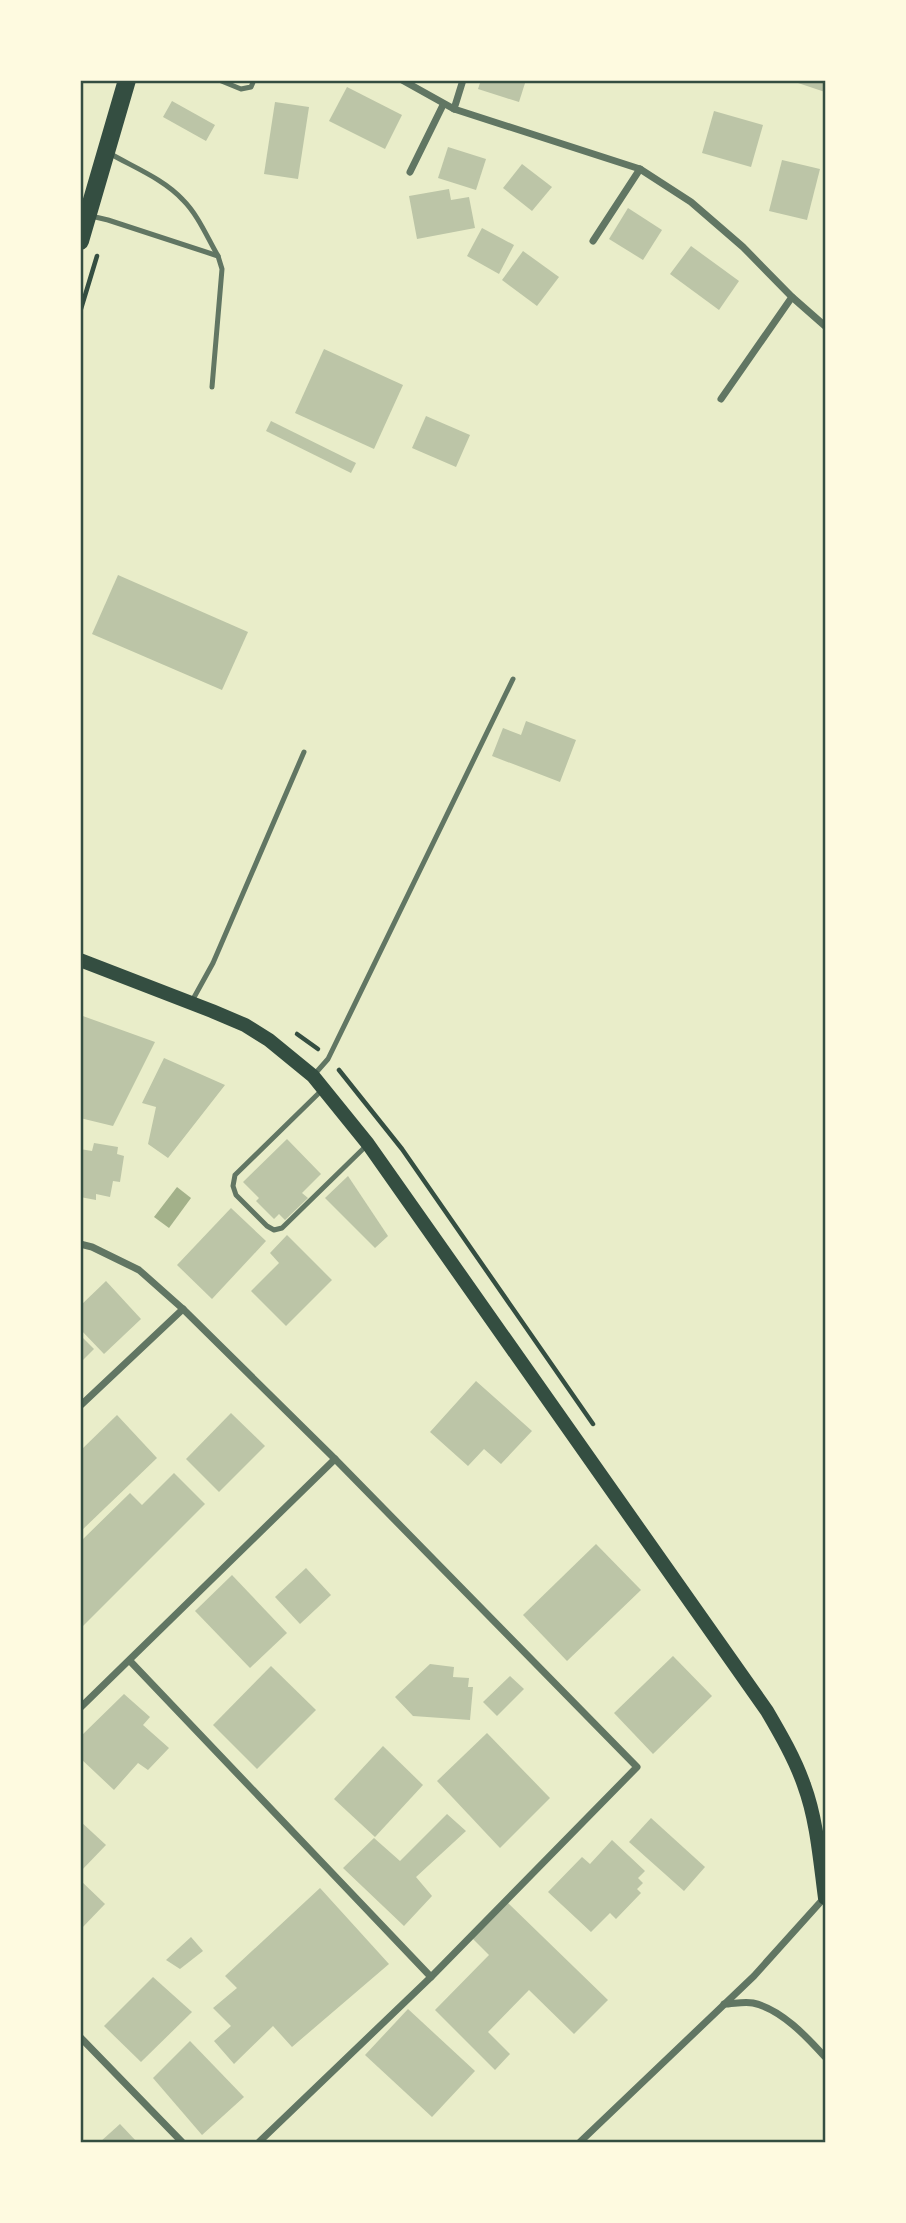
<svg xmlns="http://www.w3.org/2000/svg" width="906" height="2223" font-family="Lora,serif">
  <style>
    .water { fill: #a3b18a }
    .building { fill: #bcc5a7 }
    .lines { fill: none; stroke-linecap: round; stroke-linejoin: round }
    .path { stroke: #344e41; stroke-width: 4.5 }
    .service { stroke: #617663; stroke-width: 5 }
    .minor { stroke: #617663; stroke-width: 7 }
    .secondary { stroke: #344e41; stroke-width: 14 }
    .primary { stroke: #344e41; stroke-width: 18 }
    .neatline { fill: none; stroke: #344e41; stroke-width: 2.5 }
  </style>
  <rect width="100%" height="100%" fill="#e9edc9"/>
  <!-- water -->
  <polygon class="water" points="177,1187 191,1198 169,1228 154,1217"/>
  <!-- building -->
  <g class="building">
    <polygon points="481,80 526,80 519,102 478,89"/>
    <polygon points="792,80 825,80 825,92 792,81"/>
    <polygon points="347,87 402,115 385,149 329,121"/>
    <polygon points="172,101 215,125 206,141 163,117"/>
    <polygon points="275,102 309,107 298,179 264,174"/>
    <polygon points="714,111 763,125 751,167 702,153"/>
    <polygon points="448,147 486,159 476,190 438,178"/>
    <polygon points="782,160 820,169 807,220 769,211"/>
    <polygon points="522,164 552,187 532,211 503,188"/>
    <polygon points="449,189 451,200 469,197 475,228 417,239 409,196"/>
    <polygon points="628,208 662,230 643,260 609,239"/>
    <polygon points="482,228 514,245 499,274 467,256"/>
    <polygon points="691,246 739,281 719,310 670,274"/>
    <polygon points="523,251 559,277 537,306 502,280"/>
    <polygon points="324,349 403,385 374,449 295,413"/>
    <polygon points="426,416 470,435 456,467 412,448"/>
    <polygon points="271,421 356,463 351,473 266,431"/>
    <polygon points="118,575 248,632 222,690 92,634"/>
    <polygon points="526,721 576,740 560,782 492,756 503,728 521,735"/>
    <polygon points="80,1015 155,1042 113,1126 80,1118"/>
    <polygon points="164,1058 225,1085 168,1158 148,1144 156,1107 142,1103"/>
    <polygon points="287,1139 321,1174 302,1193 308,1198 285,1220 279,1214 274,1219 256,1201 259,1198 243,1182"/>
    <polygon points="94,1143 118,1147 117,1154 124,1156 120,1182 113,1181 110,1197 96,1194 96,1200 80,1197 80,1149 92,1151"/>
    <polygon points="348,1176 388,1236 375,1248 325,1198"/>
    <polygon points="231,1208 266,1241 212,1299 177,1265"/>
    <polygon points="287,1235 332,1280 286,1326 251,1291 279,1263 270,1253"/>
    <polygon points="106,1281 141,1319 104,1354 80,1329 80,1306"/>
    <polygon points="80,1335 94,1349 80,1363"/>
    <polygon points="476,1381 532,1431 501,1464 484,1449 468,1466 430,1432"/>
    <polygon points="231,1413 265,1446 219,1492 186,1459"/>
    <polygon points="117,1415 157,1458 80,1532 80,1451"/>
    <polygon points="174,1473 205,1504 80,1629 80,1542 130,1493 142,1505"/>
    <polygon points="596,1544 641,1590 567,1661 523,1615"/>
    <polygon points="306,1568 331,1595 300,1624 275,1597"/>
    <polygon points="232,1575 287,1633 250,1668 195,1611"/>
    <polygon points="673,1656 712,1696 653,1754 614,1713"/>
    <polygon points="430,1664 454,1667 453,1677 469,1678 468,1687 473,1687 470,1720 413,1716 395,1697"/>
    <polygon points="271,1666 316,1710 257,1769 213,1725"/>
    <polygon points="510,1676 524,1689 497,1716 483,1702"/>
    <polygon points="124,1694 150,1717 143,1725 169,1748 148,1770 138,1763 114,1790 80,1758 80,1737"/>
    <polygon points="487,1733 550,1798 500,1848 437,1781"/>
    <polygon points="383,1746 423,1785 375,1837 334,1799"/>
    <polygon points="447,1814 466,1831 416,1877 432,1896 404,1926 343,1868 374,1838 400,1861"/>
    <polygon points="651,1818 705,1867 684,1891 629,1842"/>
    <polygon points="80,1821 106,1845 80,1872"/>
    <polygon points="612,1840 645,1871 638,1878 643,1883 637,1889 641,1893 616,1919 610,1913 591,1932 548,1892 582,1857 590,1864"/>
    <polygon points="80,1880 105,1904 80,1930"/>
    <polygon points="320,1888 389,1964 292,2047 273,2026 234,2064 214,2041 231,2026 213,2008 237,1988 225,1976"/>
    <polygon points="507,1902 608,2000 574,2034 529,1990 488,2032 510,2054 495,2070 435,2010 489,1955 472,1938"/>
    <polygon points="191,1937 203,1951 180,1969 166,1960"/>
    <polygon points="153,1977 192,2012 141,2062 104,2026"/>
    <polygon points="408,2009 475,2071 432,2117 365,2055"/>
    <polygon points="190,2041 244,2097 202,2135 153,2078"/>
    <polygon points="120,2124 137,2142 100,2142"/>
  </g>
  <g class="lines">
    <!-- path -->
    <g class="path">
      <polyline points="80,312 97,256"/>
      <polyline points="297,1034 318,1049"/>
      <polyline points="339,1070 402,1149 593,1424"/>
    </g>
    <!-- service -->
    <g class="service">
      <polyline points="219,80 241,89 251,87 254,80"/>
      <path d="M109 153C133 167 164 179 183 200 198 215 207 237 218 256"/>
      <polyline points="91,216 108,220 218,256 222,269 212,387"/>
      <polyline points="192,1001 213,963 304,752"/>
      <polyline points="313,1076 328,1059 513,679"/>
      <polyline points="322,1090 235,1175 233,1186 236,1195 267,1226 274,1230 282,1228 366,1146"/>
    </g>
    <!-- minor -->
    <g class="minor">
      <polyline points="402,80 454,109"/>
      <polyline points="463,80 454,109 640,169 691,202 743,247 792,297 825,326"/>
      <polyline points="410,172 443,105"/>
      <polyline points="593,241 640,169"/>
      <polyline points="721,399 792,297"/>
      <polyline points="80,1244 92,1247 139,1270 183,1309 335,1459 637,1767 431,1977 259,2142"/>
      <polyline points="80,1406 183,1309"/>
      <polyline points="130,1661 431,1977"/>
      <polyline points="80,1708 335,1459"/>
      <path d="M724 2004C733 2004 744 2001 753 2003 781 2009 807 2037 825 2057"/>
      <polyline points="80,2037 182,2142"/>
      <polyline points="580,2142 754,1976 825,1897"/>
    </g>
    <!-- secondary -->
    <path class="secondary" d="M80 960 212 1011 245 1025 269 1040 313 1076 368 1144 767 1711C781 1735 795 1759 804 1785 817 1820 820 1861 825 1898"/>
    <!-- primary -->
    <polyline class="primary" points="80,241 127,80"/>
  </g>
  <!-- border -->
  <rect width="906" height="2223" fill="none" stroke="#fefae0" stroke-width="164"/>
  <rect x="82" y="82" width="742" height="2059" class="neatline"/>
</svg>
